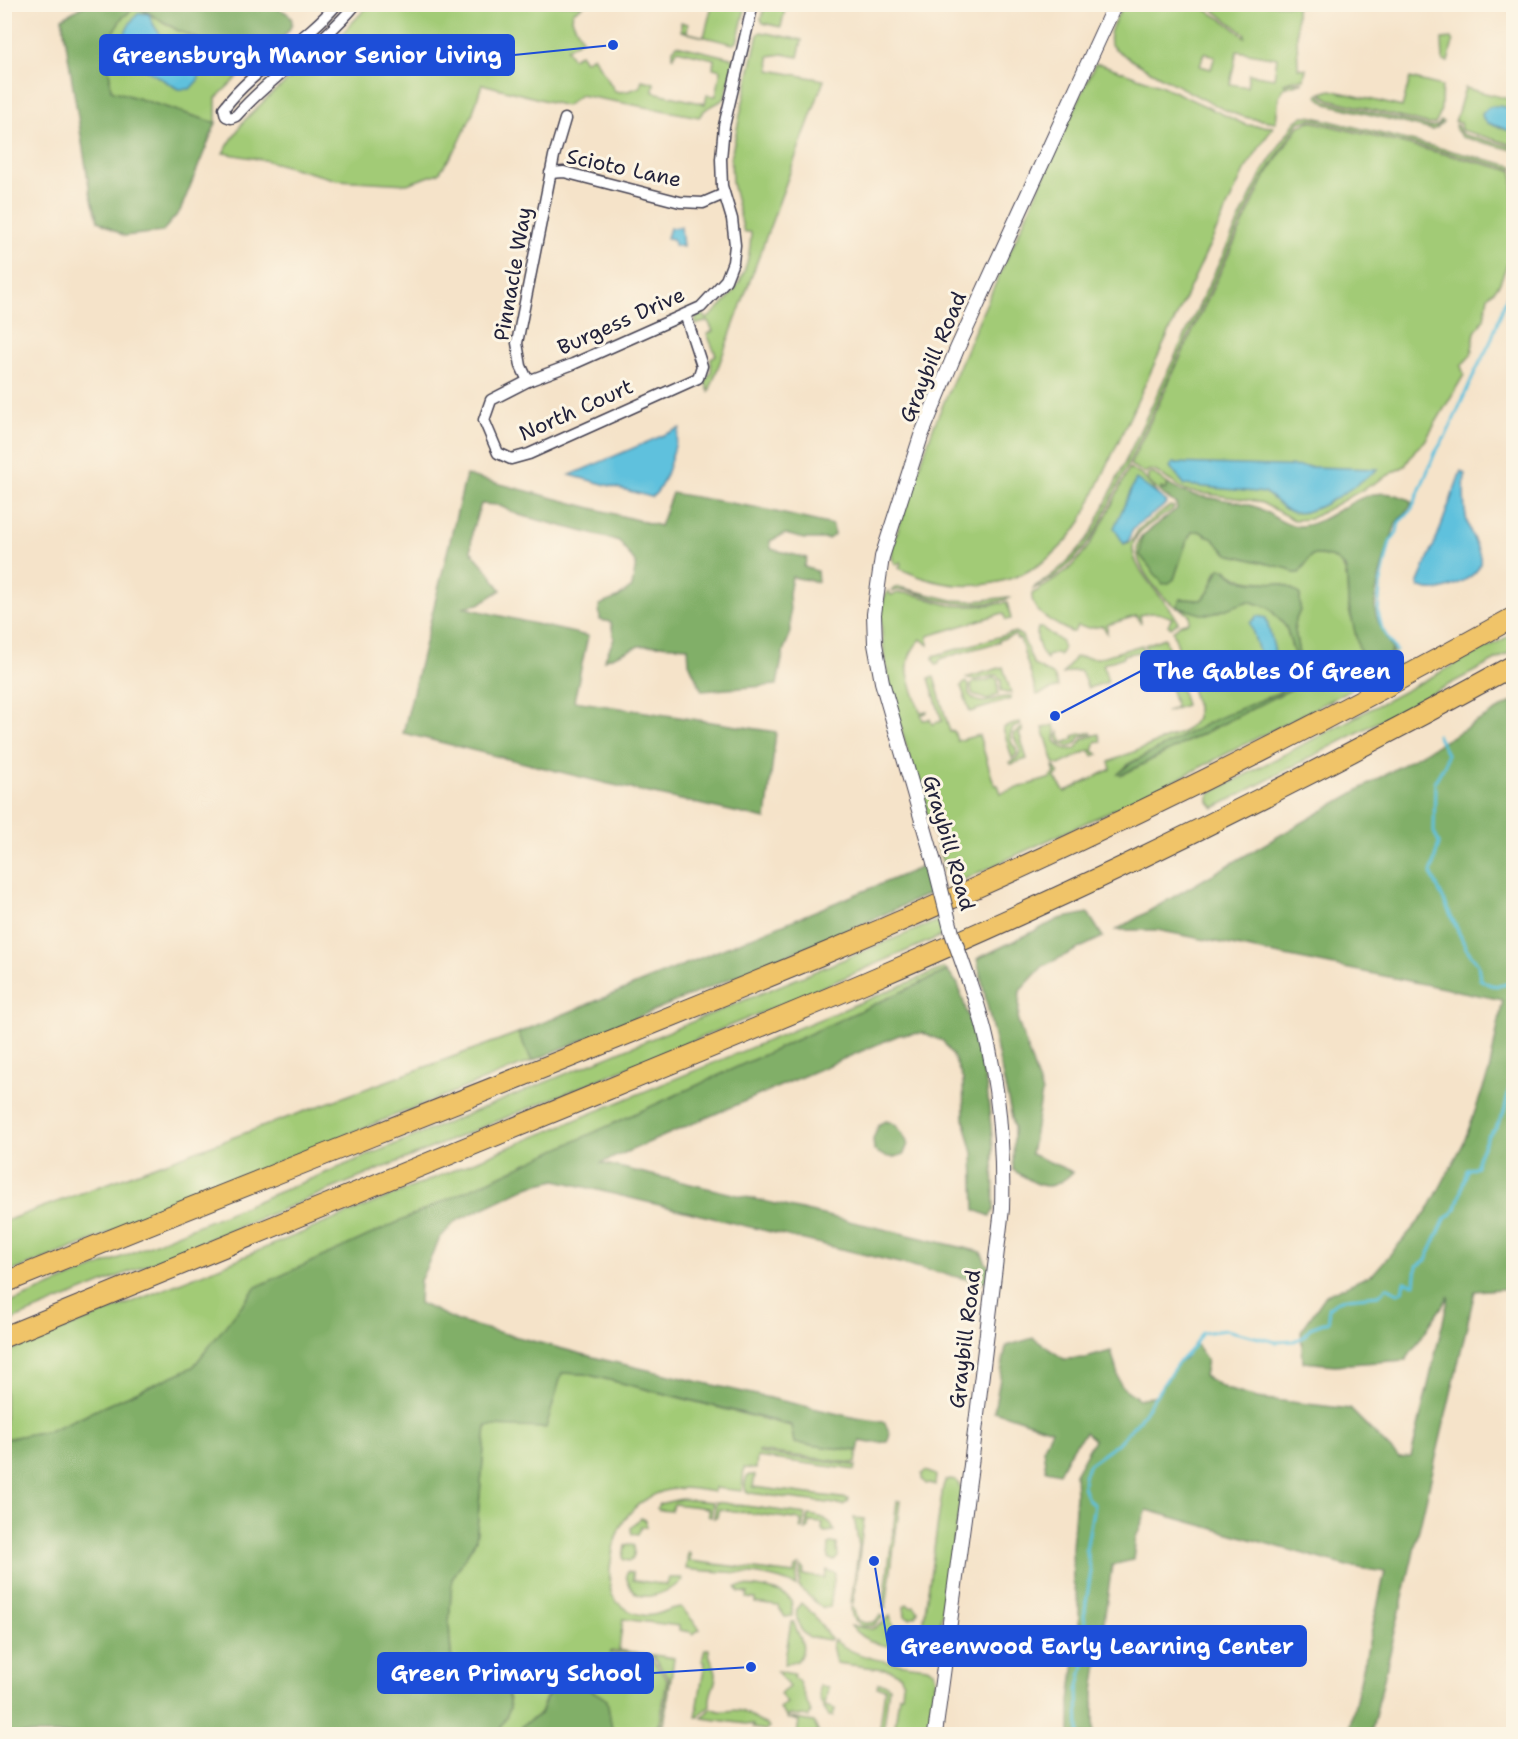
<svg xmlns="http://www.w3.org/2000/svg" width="1518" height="1739" font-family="'Shantell Sans',sans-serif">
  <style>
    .green { fill: #a2cb76; stroke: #627658; stroke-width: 1.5; fill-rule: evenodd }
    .forest { fill: #81af67; stroke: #526851; stroke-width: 1.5 }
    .water { fill: #5ec1dd; stroke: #40728c; stroke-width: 1.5 }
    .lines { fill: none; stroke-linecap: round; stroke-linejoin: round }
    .stream { stroke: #5ec1dd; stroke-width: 3 }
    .minor-casing { stroke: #423f50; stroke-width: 13 }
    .tertiary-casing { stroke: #423f50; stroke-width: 16 }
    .motorway-casing { stroke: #423f50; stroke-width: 22 }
    .minor { stroke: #fff; stroke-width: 10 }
    .tertiary { stroke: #fff; stroke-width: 14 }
    .motorway { stroke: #f0c469; stroke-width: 20 }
    .tertiary-bridge-casing { stroke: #423f50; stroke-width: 16; stroke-linecap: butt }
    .tertiary-bridge { stroke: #fff; stroke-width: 14 }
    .labels { text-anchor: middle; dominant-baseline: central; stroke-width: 6; stroke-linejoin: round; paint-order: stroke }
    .street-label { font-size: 21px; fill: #22223b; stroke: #fcf5e5 }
    .leader { fill: none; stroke: #1d4ed8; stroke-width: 2 }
    .callout-dot { fill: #1d4ed8; stroke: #fcf5e5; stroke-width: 2 }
    .callout { fill: #1d4ed8; stroke: #1d4ed8; stroke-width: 2 }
    .callout-label { font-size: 22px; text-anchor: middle; font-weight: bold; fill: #fff }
  </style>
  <rect width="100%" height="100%" fill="#fcf5e5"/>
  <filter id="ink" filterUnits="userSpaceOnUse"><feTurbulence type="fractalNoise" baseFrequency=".0167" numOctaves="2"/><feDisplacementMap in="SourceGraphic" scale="12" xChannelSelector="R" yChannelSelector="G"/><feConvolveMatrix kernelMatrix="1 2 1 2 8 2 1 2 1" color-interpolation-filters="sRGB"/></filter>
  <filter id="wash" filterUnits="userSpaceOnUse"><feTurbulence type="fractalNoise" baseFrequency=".008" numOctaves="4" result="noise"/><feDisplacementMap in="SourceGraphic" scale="24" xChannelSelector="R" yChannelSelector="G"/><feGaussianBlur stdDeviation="1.35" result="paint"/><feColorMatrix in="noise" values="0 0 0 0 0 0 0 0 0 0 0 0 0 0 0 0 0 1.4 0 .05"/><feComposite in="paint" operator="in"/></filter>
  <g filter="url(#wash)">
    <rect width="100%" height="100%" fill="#f5e3c9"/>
    <!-- green -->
    <g class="green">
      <polygon points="765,4 786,5 781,27 763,23 761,19"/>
      <path d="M1244 4 1303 5 1296 7 1298 68 1306 69 1304 79H1295L1284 83 1285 85 1291 82H1303L1284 88 1279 96 1276 122C1262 120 1247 119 1235 114 1219 108 1113 54 1110 43 1107 31 1118 16 1123 5H1198L1223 20 1245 37V34L1211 8 1212 5ZM1237 51 1277 58 1274 78 1249 74 1247 87 1230 84ZM1204 53 1215 56 1211 69 1200 66Z"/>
      <path d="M369 5H584L573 12 572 19 582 39 567 49 572 58 580 54 585 61 593 56 615 91C625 93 631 90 640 87L642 80 654 83 653 92 705 104 707 95 716 96 721 70 713 68 714 59 677 50 673 58V49L677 45 731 58 735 61 725 97C717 107 708 103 699 117L580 95 566 106 482 84 472 115 457 147 439 173 407 184 337 180 264 160 223 153 243 122 271 94 325 51Z"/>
      <polygon points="712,5 746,5 737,42 733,44 681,31 681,22 688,24 687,33 704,37"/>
      <path d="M136 6 177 30 253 62 216 98V123L111 90 107 46 121 19ZM148 14C153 31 164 38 177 48L178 89 127 58 122 52Z"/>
      <path d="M761 32 802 40 798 57 783 54 769 56 770 70 824 80 709 392 705 382 711 372V358L716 355 707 334 713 331 708 321 695 325 696 318 702 313 707 319C737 294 750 272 751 232H744L732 183 731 156 758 34Z"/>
      <polygon points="1451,38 1453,42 1448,62 1443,61 1442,39"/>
      <path d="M1095 64H1101L1160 85 1246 125 1273 127 1244 171 1082 520C1040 586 968 602 899 568L901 564 900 562 896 565 892 558V547L933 428 979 320Z"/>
      <path d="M1410 78 1442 86C1440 99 1444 112 1435 124H1428L1329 99 1321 93 1331 90 1402 107Z"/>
      <polygon points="1465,88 1513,100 1513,109 1499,106 1488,123 1513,132 1513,145 1461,130 1460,123 1455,122"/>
      <polygon points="1319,94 1327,101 1430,127 1437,126 1441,121 1443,122 1437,128 1432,130 1327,104 1317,96"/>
      <path d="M1303 116H1310L1513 166V169L1311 119 1299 122 1260 183 1098 528C1082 554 1062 576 1033 589L1034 587C1059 573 1076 555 1092 532L1262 172 1295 122Z"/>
      <polygon points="1310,121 1513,171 1513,255 1506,267 1499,285 1488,296 1484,319 1475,332 1471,355 1461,366 1464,375 1425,441 1415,450 1405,466 1310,519 1294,520 1262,503 1250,500 1186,491 1155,471 1150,470 1144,473 1130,465 1266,175 1299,126"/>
      <polygon points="1455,125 1457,125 1460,132 1465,135 1513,147 1513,150 1462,137 1456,130"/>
      <path d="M1129 468 1143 476 1158 495 1136 480 1124 544 1132 541 1139 529 1170 506 1174 507 1172 510C1162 517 1150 523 1141 531 1112 558 1170 599 1178 622L1171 628 1168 625 1172 618C1161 613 1152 611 1140 615L1141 623 1136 616 1107 625V633L1103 626 1090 628 1077 626 1074 632H1071C1057 624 1030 614 1032 594 1043 587 1054 581 1063 574 1096 547 1111 505 1129 468Z"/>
      <polygon points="1149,473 1154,474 1168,484 1165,490 1161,491 1161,493 1150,483 1147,476"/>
      <path d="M1199 531 1213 539 1228 554 1290 569 1294 573H1299L1312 555C1364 553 1338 596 1354 624 1359 633 1382 646 1391 653L1392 649 1399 665 1162 787 950 886C936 837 858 627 888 591L891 595C909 588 932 602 950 605 969 607 988 606 1007 602L1011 619 1006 620 1003 613 928 636V645L921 639C897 663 911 684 920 712H928L921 715 923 720 930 719 932 724 942 721 929 678 934 677 950 732 954 731 957 741 979 735 993 781 995 785H998L1001 793 1051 778V775L1055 774 1053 766H1054L1059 774 1054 777 1065 792 1111 769 1109 762 1185 731 1197 718V707L1173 631 1181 624 1189 622 1190 616C1184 609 1174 607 1167 600 1152 585 1127 556 1142 536L1143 541 1174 579 1186 543 1193 532ZM1226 569C1249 592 1276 572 1300 595V610L1294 624 1301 667 1304 672 1314 675 1305 682 1122 775 1118 774 1130 763 1278 693 1296 675 1295 657 1286 627 1269 608 1249 601 1235 605 1177 606 1180 599 1201 600 1208 593 1217 571Z"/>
      <path d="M899 587 952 600 975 601 1007 597 1010 598C988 606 962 605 939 600 924 596 908 587 893 591L892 589Z"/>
      <path d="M1038 628H1042L1062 642 1063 650 1059 656 1057 653 1047 656V659C1040 653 1035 637 1038 628Z"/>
      <polygon points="1015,632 1022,636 1034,665 1054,676 1058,687 1037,695 1020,639 1017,639 1015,635 999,640 999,642 943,658 939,661 939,664 936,665 933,658 934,656"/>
      <polygon points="1513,634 1513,651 1214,808 1209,802 1209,794"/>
      <polygon points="1165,638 1186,705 1166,712 1176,707 1160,654 1149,657 1145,645"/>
      <polygon points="1142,645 1144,651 1123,655 1124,657 1103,664 1108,682 1088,688 1081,671 1073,671 1063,674 1075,657 1098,658"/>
      <path d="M1003 667 1011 693H1006L1001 691V679L996 675C986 676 977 683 966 678Z"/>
      <polygon points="994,677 998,680 998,694 988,700 976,696 972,693 971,686 974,682 986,681"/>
      <path d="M966 682 969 685V694C983 711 994 695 1010 697L1011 699 970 712 961 686Z"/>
      <path d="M1020 722 1021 725 1013 728 1010 735 1012 744 1015 747C1018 752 1017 756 1012 758L1003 728Z"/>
      <path d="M1054 725 1056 730 1055 740C1060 748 1066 750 1075 749L1083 739 1099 734 1102 742 1096 741 1093 751 1098 754 1093 756 1090 750 1059 765 1054 763 1043 728Z"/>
      <polygon points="1022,728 1023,731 1019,733 1027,759 1011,764 1010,762 1017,758 1020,751 1013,734"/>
      <polygon points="1059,732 1063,743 1074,739 1073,736 1083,733 1084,734 1091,732 1092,734 1080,737 1077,743 1069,747 1060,743 1057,737"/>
      <polygon points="944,918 948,933 785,1003 5,1323 5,1305"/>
      <polygon points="944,968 947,971 257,1287 193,1367 51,1430 5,1439 5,1353 197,1276"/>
      <polygon points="518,1033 532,1061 285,1159 78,1246 5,1274 5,1221"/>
      <path d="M562 1373 585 1374 791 1426 794 1443 858 1451 856 1463H852L758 1451V1453L853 1465 856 1466 855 1470 757 1457 756 1469 744 1468 742 1491 715 1488 714 1492C698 1489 681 1486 664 1491 647 1496 631 1508 622 1524 613 1539 607 1573 611 1591 613 1603 630 1613 642 1615 657 1618 667 1608 681 1607L700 1629 693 1634 691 1632 679 1630V1626L623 1619 619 1650 674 1658 664 1725 651 1734H648L662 1724 669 1678 653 1657 611 1651 610 1653 652 1660 667 1679 660 1723 645 1734H613L606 1700 592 1691 565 1682 546 1698 540 1714 523 1725 518 1734H498L510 1708 507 1691C492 1682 481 1680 463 1683L451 1655 449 1624 452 1579 476 1540 486 1425Z"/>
      <polygon points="925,1471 936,1475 935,1485 930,1483 926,1484 922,1479 922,1474"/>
      <path d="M749 1475H755L753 1487 849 1499 848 1502 843 1505 750 1493 746 1491C744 1486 745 1478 749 1475Z"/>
      <path d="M950 1479 956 1480 962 1490C955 1541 944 1591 938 1643L931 1651C904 1647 868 1650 851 1626L872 1629 880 1625 890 1616C893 1635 912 1641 923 1625L943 1487 945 1481Z"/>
      <polygon points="681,1499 713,1502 711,1517 708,1515 708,1508 674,1504 671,1511 659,1510 657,1508 659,1504"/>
      <polygon points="897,1501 900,1501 886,1608 883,1607"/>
      <polygon points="716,1502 805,1514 803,1529 801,1528 801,1520 719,1509 717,1516 714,1518"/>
      <path d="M808 1515C820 1516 831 1519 834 1531L825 1532 822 1529 823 1523 810 1522 809 1528 806 1530Z"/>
      <polygon points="641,1518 646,1520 646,1527 641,1527 638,1535 632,1534 631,1528"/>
      <polygon points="854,1518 864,1519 853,1603 851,1603 859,1546"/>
      <polygon points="832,1543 837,1544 838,1557 834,1561 828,1558 829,1545"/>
      <path d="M628 1544 633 1545C636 1549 634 1559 630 1561L624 1560 623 1557 625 1546Z"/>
      <path d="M688 1552 690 1554V1561L794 1574 795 1568 798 1566 796 1586C762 1569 723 1574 686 1569Z"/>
      <polygon points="801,1566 804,1569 803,1575 824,1578 827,1570 835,1573 830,1607 822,1608 799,1587"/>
      <path d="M628 1571 633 1573V1580L667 1585 669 1578H682L683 1581C664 1594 633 1610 626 1575Z"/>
      <path d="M736 1587C748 1585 784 1589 791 1601 793 1606 792 1611 792 1616L785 1617 778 1606 755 1603V1599L747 1598 748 1593 739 1592Z"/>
      <path d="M801 1603 813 1614 831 1639 828 1640 819 1638H809C799 1630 791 1613 801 1603Z"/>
      <polygon points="907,1604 910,1607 914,1606 918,1611 916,1616 910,1618 905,1616 904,1606"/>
      <polygon points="851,1606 853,1607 857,1620 865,1623 874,1622 881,1615 883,1617 873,1626 861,1626 852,1617"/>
      <path d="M791 1622 794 1623C799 1638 809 1647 797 1661L784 1665Z"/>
      <path d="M834 1640C862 1662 894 1662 927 1667L934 1671 936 1679 928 1734H894L899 1695H902L903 1683 901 1676 891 1670 836 1663 832 1645Z"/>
      <path d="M705 1649H709C708 1659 715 1664 716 1673 717 1686 708 1691 710 1706L701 1713 699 1717H696L705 1662 702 1661Z"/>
      <polygon points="777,1671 794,1674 793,1678 798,1680 811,1712 809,1717 789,1715 788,1719 779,1708 787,1703 780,1694 789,1687"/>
      <polygon points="878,1683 886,1684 889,1687 883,1734 879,1734 885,1688 877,1687"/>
      <path d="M819 1686 828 1687 825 1706 835 1709 833 1716H829C823 1709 817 1696 819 1686Z"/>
      <path d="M712 1708C724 1715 729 1708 741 1711 752 1713 756 1724 767 1724L769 1727 765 1730 753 1728V1725L702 1718Z"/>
      <polygon points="791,1718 814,1722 819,1734 797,1734 799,1721 791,1719"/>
    </g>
    <!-- forest -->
    <g class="forest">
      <path d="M265 5C321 17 276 42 253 62L177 30 137 6 121 19 107 46 111 90 216 123 180 211 162 232 124 236 98 221 90 192 62 18 85 5Z"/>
      <polygon points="466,475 660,526 672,493 754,507 833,525 834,535 828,539 804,539 785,534 770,541 771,549 807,558 804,567 817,571 818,582 792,577 789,593 791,632 784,649 777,685 702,691 689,663 688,647 659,645 639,646 604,660 614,639 611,622 600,620 599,605 617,598 632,587 636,564 619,541 519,515 498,505 481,504 472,531 471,551 489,572 501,590 479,604 462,607 588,636 574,701 776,732 766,819 609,784 403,733"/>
      <path d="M1168 484C1195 503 1226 495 1256 507 1269 512 1284 526 1297 526 1330 527 1357 484 1396 495 1402 497 1408 498 1412 502 1408 515 1398 518 1396 524 1389 545 1371 593 1376 615 1379 626 1387 638 1392 649L1391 653 1375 665 1371 664 1359 650 1348 602 1347 576 1345 567 1333 558 1322 555H1312L1299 573H1294L1289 569 1228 554 1213 539 1199 531 1192 532 1186 543 1174 579 1169 583 1163 584 1140 555 1142 536 1177 509 1176 504 1161 493V488L1165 490Z"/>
      <path d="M1220 568C1229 569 1232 578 1241 580 1263 586 1280 576 1300 595V610L1294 624 1301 667 1304 672 1312 669 1314 675 1305 682 1121 775 1118 774 1131 763 1216 719 1278 693 1296 675 1295 657 1286 627 1269 608 1249 601 1212 614H1201L1177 607 1180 599 1201 600 1208 593Z"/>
      <polygon points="1513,701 1513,1288 1475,1291 1371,1734 1348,1734 1385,1572 1347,1566 1147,1510 1136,1537 1133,1560 1112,1565 1094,1692 1094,1734 1070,1734 1070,1701 1079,1630 1079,1604 1073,1581 1072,1548 1076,1495 1075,1474 1094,1440 1085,1432 1070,1452 1059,1473 1046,1470 1043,1449 1052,1430 994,1411 1006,1346 1033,1338 1064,1359 1086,1358 1111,1351 1121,1386 1139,1399 1156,1395 1177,1364 1183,1360 1195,1343 1207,1360 1204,1376 1226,1389 1257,1398 1350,1409 1399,1458 1411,1457 1449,1296 1406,1360 1335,1365 1303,1362 1301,1331 1326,1295 1373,1274 1427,1212 1464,1142 1489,1072 1503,1000 1157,930 1116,930"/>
      <polygon points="927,865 935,891 865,923 532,1061 518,1033"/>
      <path d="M1088 913 1103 937 1043 966 1020 991 1018 1021 1042 1093 1031 1154 1073 1172C1048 1196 1039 1185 1013 1170L1014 1127 977 959 1059 919Z"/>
      <path d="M947 971 958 984 974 1035 987 1088 993 1147 994 1210 990 1216 975 1210 973 1153 964 1119 963 1080 954 1058 943 1041 923 1033 899 1035 601 1163 981 1252 986 1263 990 1268 988 1280 982 1283 556 1180 530 1186 456 1221 440 1238 420 1281 419 1303 460 1322 605 1360 856 1418 884 1422 890 1433 888 1442 870 1443 860 1441 858 1451 794 1443 791 1425 585 1374 562 1373 546 1428 486 1426 476 1540 452 1579 449 1624 451 1655 463 1683C481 1680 492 1682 507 1691L510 1708 498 1734H5V1439L51 1430 193 1367 256 1287Z"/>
      <path d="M886 1121C898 1123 903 1134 908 1144L904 1154C892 1159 884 1158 874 1150L873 1139 879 1124Z"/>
      <path d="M557 1682C575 1682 593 1690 607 1700L613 1734H518L523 1725 540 1714 546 1698Z"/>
    </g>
    <!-- water -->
    <g class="water">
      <path d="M139 13 149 14C156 39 182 52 203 65L198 80 190 89H178L127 58 122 52C122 36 127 24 139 13Z"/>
      <path d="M1499 106 1513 109V132L1488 123 1483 119 1482 114C1487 107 1491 106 1499 106Z"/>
      <polygon points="681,227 683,247 674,245 673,239 667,238 670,228"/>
      <path d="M680 428C675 444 665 491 651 497L570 475Z"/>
      <path d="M1173 463 1378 469C1360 482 1313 519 1291 512 1281 509 1275 498 1265 493L1185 485 1170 467Z"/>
      <path d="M1461 471 1465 474C1464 488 1463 506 1467 521 1475 552 1498 566 1455 585 1443 590 1431 593 1419 587L1418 582 1436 540Z"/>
      <path d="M1136 479 1167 502C1156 517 1132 520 1129 540L1124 544 1114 528Z"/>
      <path d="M1257 616 1266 618C1271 638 1280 660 1275 680L1269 684 1250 623Z"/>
    </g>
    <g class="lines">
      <!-- stream -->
      <g class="stream">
        <polyline points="1396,651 1382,629 1378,612 1380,586 1390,542 1397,532 1399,522 1411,511 1435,453 1447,434 1474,374 1490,343 1514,277"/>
        <path d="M1437 735 1447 754 1445 764 1435 781 1434 832 1439 843 1431 873 1466 948 1478 964 1480 979C1491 988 1502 988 1514 980"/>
        <polyline points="1079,1734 1078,1690 1089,1644 1084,1616 1091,1571 1086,1550 1094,1505 1088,1500 1083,1486 1084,1476 1089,1464 1117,1444 1139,1420 1177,1364 1193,1347 1202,1333 1226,1330 1276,1342 1294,1341 1304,1337 1310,1328 1329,1321 1328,1308 1336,1302 1347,1298 1379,1295 1387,1287 1398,1293 1402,1291 1404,1282 1415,1284 1417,1266 1426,1260 1445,1219 1456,1209 1467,1170 1477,1166 1478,1157 1488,1136 1496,1128 1504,1112 1514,1069"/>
      </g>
    </g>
  </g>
  <g filter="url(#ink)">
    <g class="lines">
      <!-- minor casing -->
      <g class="minor-casing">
        <g id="minor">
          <path d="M337 4C304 43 254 68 224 108L226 116 231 118 236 116C273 74 319 48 356 4"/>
          <polyline points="550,173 564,172 680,202 703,203 724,194"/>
          <polyline points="685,314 702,366 698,378 529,454 511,459 498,453 484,420 491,400 528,381 573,364 701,307 726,280 733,262 735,245 732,219 722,186 721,159 724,126 753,4"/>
          <polyline points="528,381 521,366 517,343 554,156 565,119"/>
        </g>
      </g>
      <!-- tertiary casing -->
      <g class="tertiary-casing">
        <g id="tertiary">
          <polyline points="934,862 882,682 875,644 874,614 882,557 921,436 957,349 1115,4"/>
          <path d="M935 1734 970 1473 1002 1209C1004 1133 997 1056 970 984"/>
        </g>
      </g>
      <!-- motorway casing -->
      <g class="motorway-casing">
        <g id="motorway">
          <path d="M4 1283C278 1171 555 1066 828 952 1062 854 1292 741 1514 617"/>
          <path d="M4 1337C204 1255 404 1173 604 1091 778 1020 952 948 1122 867 1255 803 1385 736 1514 665"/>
        </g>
      </g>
      <!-- minor -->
      <use href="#minor" class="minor"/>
      <!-- tertiary -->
      <use href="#tertiary" class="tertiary"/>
      <!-- motorway -->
      <use href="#motorway" class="motorway"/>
      <!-- tertiary-bridge casing -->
      <g class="tertiary-bridge-casing">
        <polyline id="tertiary-bridge" points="934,862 952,933 970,984"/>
      </g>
      <!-- tertiary-bridge -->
      <use href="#tertiary-bridge" class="tertiary-bridge"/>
    </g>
  </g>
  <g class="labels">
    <!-- street labels -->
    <g class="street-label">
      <text transform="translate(624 168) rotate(12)">Scioto Lane</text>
      <text transform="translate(513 274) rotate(-80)">Pinnacle Way</text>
      <text transform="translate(621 321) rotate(-24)">Burgess Drive</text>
      <text transform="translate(933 357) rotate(-67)">Graybill Road</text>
      <text transform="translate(576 410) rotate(-24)">North Court</text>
      <text transform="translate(949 843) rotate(74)">Graybill Road</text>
      <text transform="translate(965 1339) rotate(-83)">Graybill Road</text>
    </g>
  </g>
  <!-- callouts -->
  <path class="leader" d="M613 45L514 55M1055 716L1141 671M874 1561L888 1646M751 1667L653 1673"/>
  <g class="callout-dot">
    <circle cx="613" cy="45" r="6"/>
    <circle cx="1055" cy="716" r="6"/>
    <circle cx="874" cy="1561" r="6"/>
    <circle cx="751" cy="1667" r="6"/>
  </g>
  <g class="callout">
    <rect x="100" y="35" width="414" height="40" rx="6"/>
    <rect x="1141" y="651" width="262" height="40" rx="6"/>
    <rect x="888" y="1626" width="418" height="40" rx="6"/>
    <rect x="378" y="1653" width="275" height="40" rx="6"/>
  </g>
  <g class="callout-label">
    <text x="307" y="63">Greensburgh Manor Senior Living</text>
    <text x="1272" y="679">The Gables Of Green</text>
    <text x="1097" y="1654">Greenwood Early Learning Center</text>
    <text x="516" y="1681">Green Primary School</text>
  </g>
  <!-- margin -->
  <rect width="1518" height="1739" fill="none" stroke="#fcf5e5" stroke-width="24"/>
</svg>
